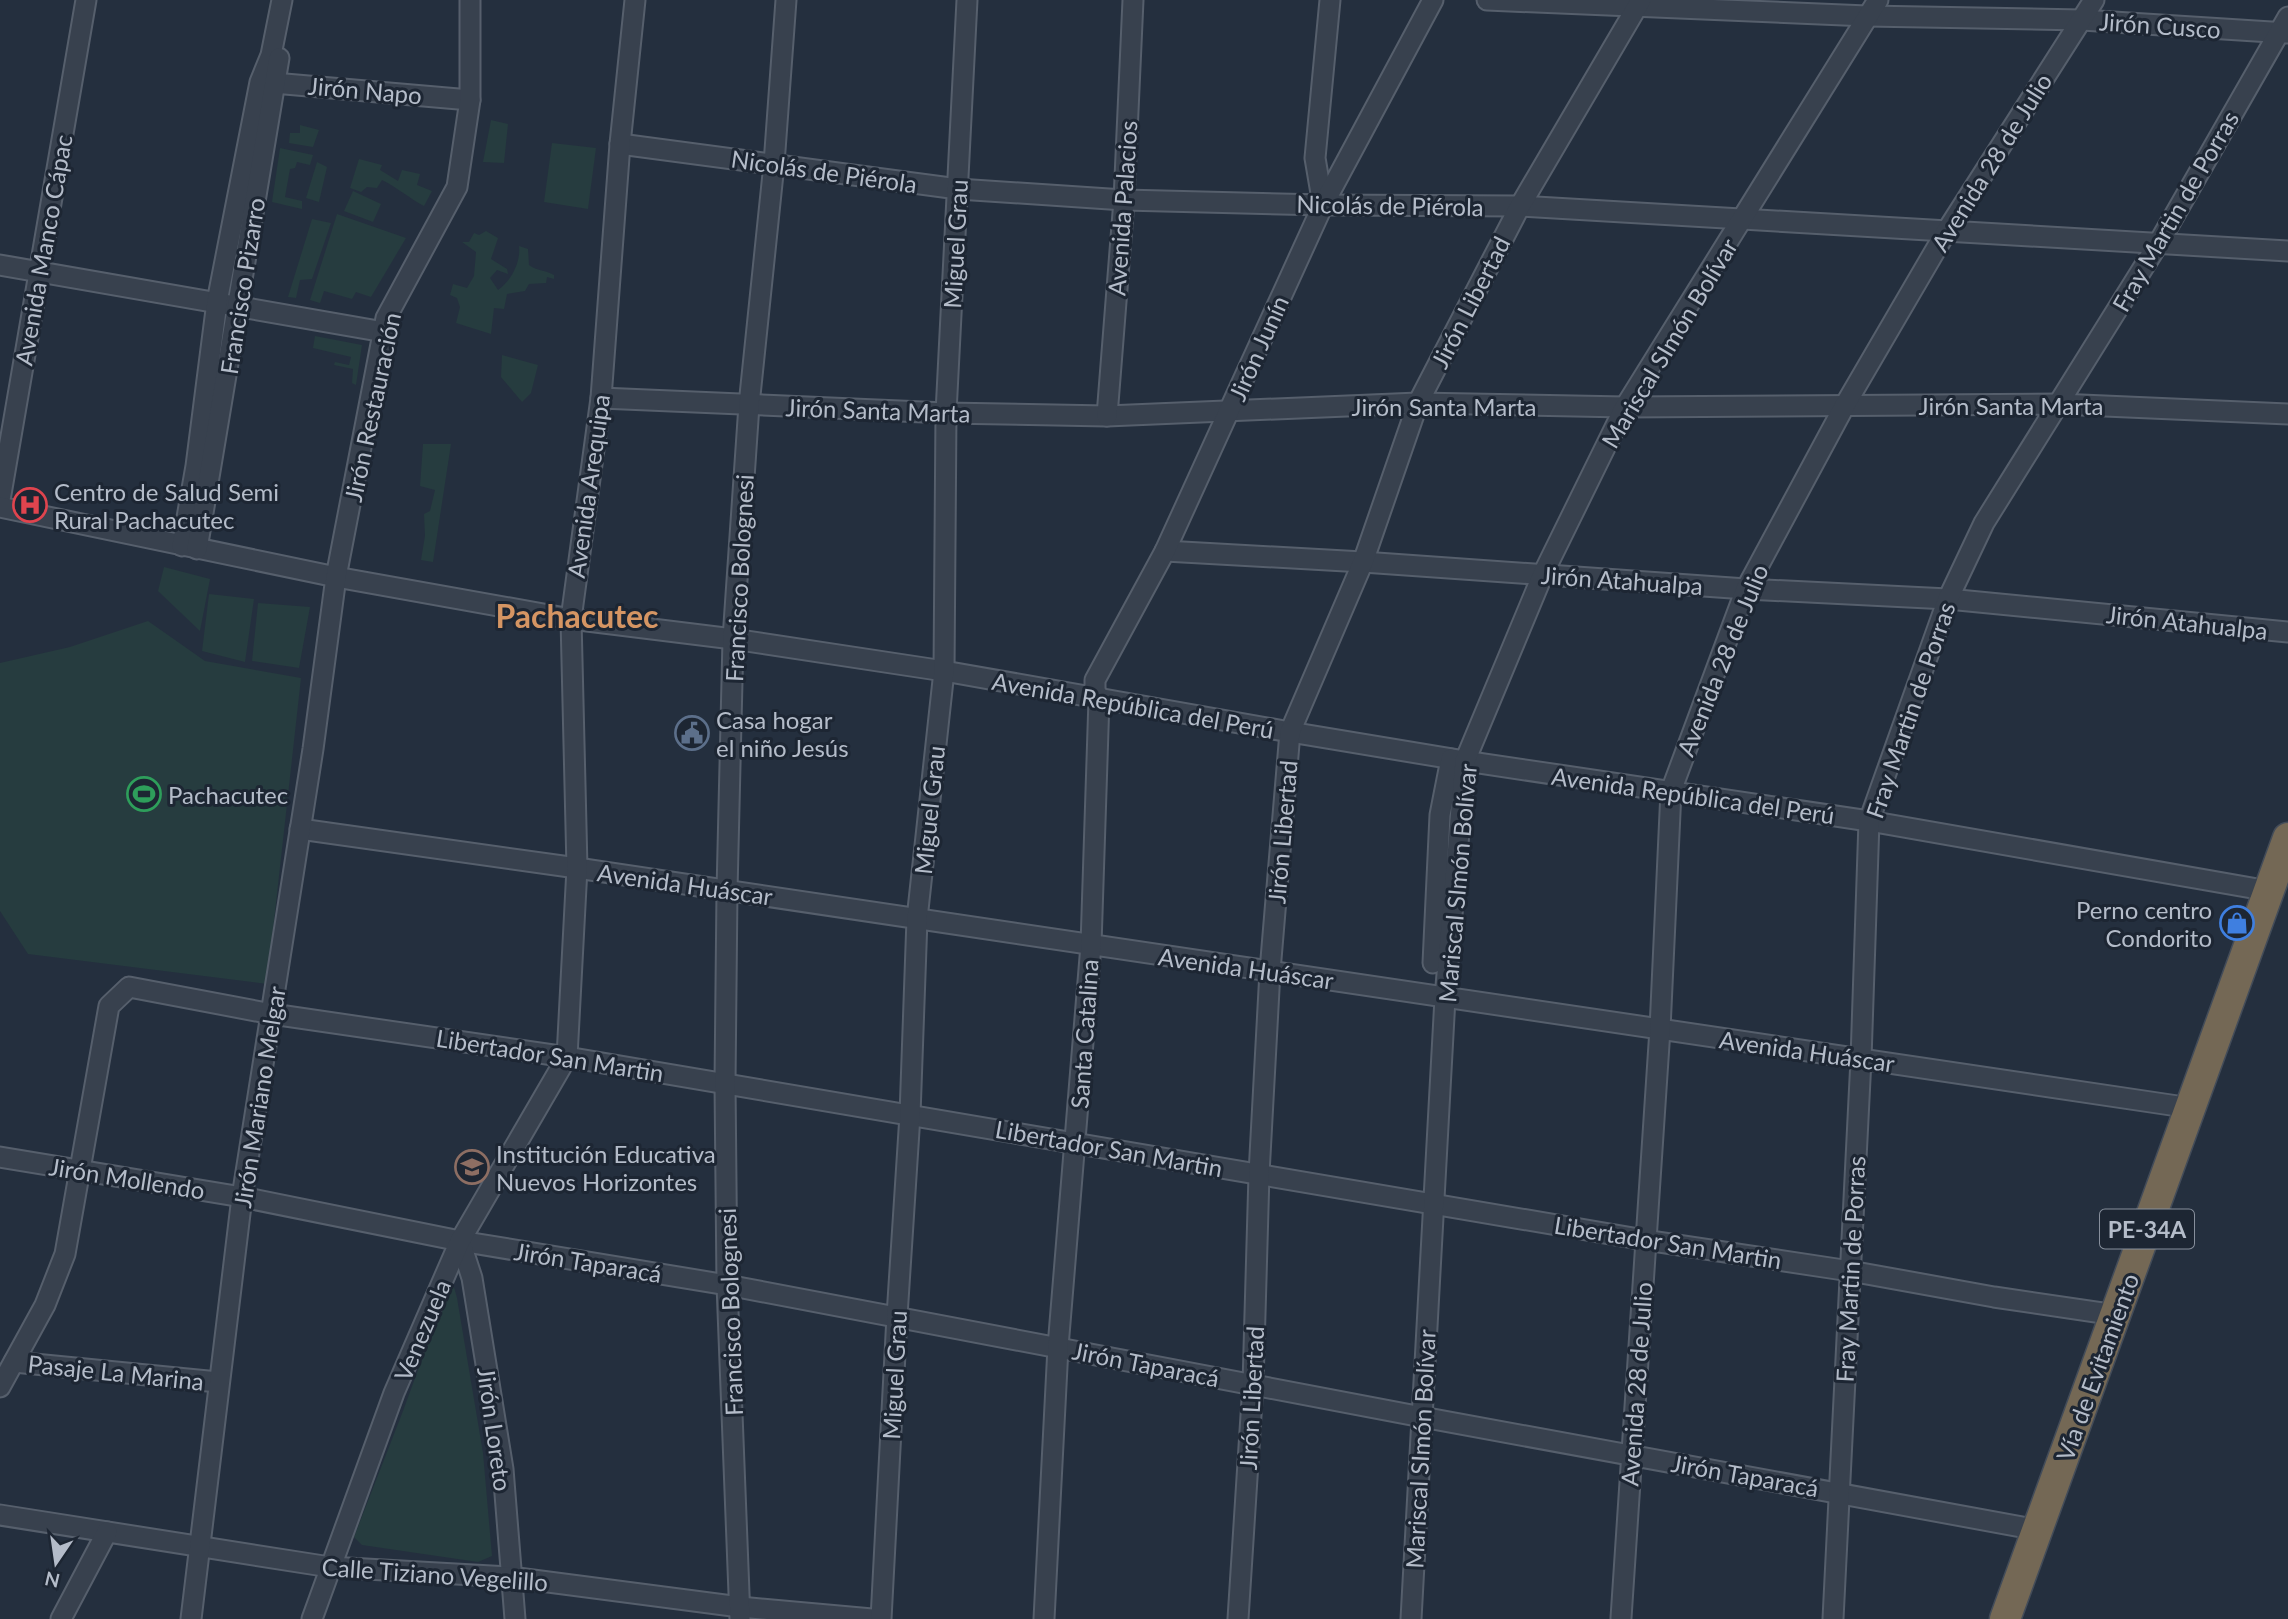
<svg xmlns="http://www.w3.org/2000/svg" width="2288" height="1619" font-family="Lato,sans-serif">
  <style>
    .green { fill: #263c3f }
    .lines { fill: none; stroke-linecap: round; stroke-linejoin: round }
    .minor-casing { stroke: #565f6c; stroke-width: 23 }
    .highway-casing { stroke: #434c59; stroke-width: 33 }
    .minor { stroke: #38414e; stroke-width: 19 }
    .highway { stroke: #746855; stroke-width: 30 }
    .labels { text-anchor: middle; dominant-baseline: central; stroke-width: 6; stroke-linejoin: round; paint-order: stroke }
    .shield { fill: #1d2633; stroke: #878f9c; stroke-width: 2 }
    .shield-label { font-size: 23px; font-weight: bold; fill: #b4bcc9 }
    .street-label { font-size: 24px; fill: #b4bcc9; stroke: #1d2633 }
    .poi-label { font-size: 24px; fill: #b4bcc9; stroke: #1d2633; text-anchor: start }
    .district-label { font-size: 32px; font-weight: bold; fill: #d59563; stroke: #1d2633 }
  </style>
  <rect width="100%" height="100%" fill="#242f3e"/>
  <!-- green -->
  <g class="green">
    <polygon points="491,120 508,124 504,163 483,162"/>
    <polygon points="300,125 319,130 313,147 289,143 290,133 300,133"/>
    <polygon points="552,143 596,148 588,209 544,202"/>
    <polygon points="280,148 313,155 310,165 297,162 295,168 290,169 285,197 302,201 302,209 272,202"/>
    <path d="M359 159 382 165 380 170 398 181 402 170 420 174 417 185 432 191 424 206C409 198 398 188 382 180L377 188 367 187 361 192 350 188Z"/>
    <polygon points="317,162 327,167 319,202 306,198"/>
    <polygon points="353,191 381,204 373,222 344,211"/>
    <polygon points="337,214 406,238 371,297 356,292 352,299 324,291 320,303 310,300"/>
    <polygon points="312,219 331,223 312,279 300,280 296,298 288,297"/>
    <path d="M486 231 498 238 491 259 507 269 508 274 497 270 490 278 498 290C511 281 521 262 519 246L528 249 529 265C537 271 546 270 554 275V279L547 277 546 283 529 284 525 291 507 294 504 309 494 308 491 334 456 323 460 307 457 298 450 295 453 284 467 288 474 276 476 252 462 242H469L474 233 479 235Z"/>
    <polygon points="315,336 362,345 356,385 352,383 353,369 334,365 335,362 349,365 351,357 313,348"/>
    <polygon points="502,355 538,365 531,393 522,402 501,377"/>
    <polygon points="423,444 451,444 433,562 421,560 425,536 424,514 430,511 435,490 420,486"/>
    <polygon points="164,567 210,579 200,631 158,591"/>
    <polygon points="209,594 254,599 245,662 202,651"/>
    <polygon points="258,603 310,607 299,668 252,661"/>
    <polygon points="148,621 205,661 301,678 267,984 28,954 0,911 0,663 70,647"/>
    <polygon points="449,1285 454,1287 457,1298 483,1453 492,1556 478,1562 362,1545 354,1537 403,1411"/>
  </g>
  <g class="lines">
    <!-- minor casing -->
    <g class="minor-casing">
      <g id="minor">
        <polyline points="1487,0 1867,16 2082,20 2287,33"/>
        <polyline points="262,82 470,100"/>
        <polyline points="620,144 958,189 1124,200 1323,205 1520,206 2288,251"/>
        <polyline points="1323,205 1315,158 1330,0"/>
        <polyline points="0,265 384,332"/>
        <polyline points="601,398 946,413 1107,416 1418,403 1625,407 2059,404 2288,414"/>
        <polyline points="1107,416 1124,200 1133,0"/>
        <polyline points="0,500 86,0"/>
        <polyline points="0,507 336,577 571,619 733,639 944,671 1290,732 1465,761 1869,821 2269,891"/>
        <polyline points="182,546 196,466 217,302 260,82 271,55 282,0"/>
        <polyline points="197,549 279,58"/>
        <polyline points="1165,551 1363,562 1746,589 1948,599 2288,632"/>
        <polyline points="300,829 577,868 2191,1108"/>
        <polyline points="1433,963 1440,815 1451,759"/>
        <polyline points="0,1157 242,1197 460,1241 727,1285 1422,1417 2038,1530"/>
        <polyline points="460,1241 472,1278 503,1469 515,1619"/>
        <polyline points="14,1362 218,1382"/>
        <polyline points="0,1387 45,1305 65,1254 109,1006 129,987 272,1014 567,1057 1645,1240 1850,1271 1994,1297 2116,1315"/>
        <polyline points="0,1515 330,1567 510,1577 740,1607 872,1619"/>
        <polyline points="1621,1618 1660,1029 1671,791 1746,589 1845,405 1946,232 2094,0"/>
        <polyline points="61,1619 107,1532"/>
        <polyline points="191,1619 242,1197 313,749 336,577 386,318 457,187 470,100 470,0"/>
        <polyline points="312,1619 394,1393 460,1241 567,1057 577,868 571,619 601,398 620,144 635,0"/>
        <polyline points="740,1619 727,1285 725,1083 727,891 733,639 749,405 774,164 786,0"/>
        <polyline points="881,1619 897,1316 910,1115 917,919 944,671 946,413 967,0"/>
        <polyline points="1044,1619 1058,1347 1091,945 1099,699 1095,690 1095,680 1165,551 1323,205 1433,0"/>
        <polyline points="1238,1619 1253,1384 1259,1174 1270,971 1290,732 1363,562 1418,403 1520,206 1641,0"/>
        <polyline points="1411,1619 1445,998 1465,761 1543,574 1625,407 1878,0"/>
        <polyline points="1833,1619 1861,1059 1869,821 1948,599 1984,523 2158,244 2288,17"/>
      </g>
    </g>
    <!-- highway casing -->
    <g class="highway-casing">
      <polyline id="highway" points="2005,1619 2288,838"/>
    </g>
    <!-- minor -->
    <use href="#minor" class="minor"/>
    <!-- highway -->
    <use href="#highway" class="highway"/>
  </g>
  <!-- icons -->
  <defs>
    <g id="hospital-ring" transform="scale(1.75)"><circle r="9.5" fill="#1d2633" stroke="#e0444e" stroke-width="1.5"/><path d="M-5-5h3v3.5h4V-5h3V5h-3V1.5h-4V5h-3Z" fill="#e0444e"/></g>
    <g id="civic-ring" transform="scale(1.75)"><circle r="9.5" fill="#1d2633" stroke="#5c6f8a" stroke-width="1.5"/><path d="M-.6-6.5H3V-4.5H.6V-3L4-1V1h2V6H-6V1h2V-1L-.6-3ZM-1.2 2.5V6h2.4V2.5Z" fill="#5c6f8a"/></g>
    <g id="stadium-ring" transform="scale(1.75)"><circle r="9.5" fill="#1d2633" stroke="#2e9e5b" stroke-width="1.5"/><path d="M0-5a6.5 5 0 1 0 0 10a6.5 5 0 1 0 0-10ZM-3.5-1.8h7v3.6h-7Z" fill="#2e9e5b"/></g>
    <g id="shop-ring" transform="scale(1.75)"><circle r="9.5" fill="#1d2633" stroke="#3f7fe0" stroke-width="1.5"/><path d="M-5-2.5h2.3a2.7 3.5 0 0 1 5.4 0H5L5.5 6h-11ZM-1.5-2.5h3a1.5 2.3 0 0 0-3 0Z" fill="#3f7fe0"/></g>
    <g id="school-ring" transform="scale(1.75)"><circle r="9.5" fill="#1d2633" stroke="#8d6e63" stroke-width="1.5"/><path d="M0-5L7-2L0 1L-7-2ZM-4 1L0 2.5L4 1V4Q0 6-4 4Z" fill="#8d6e63"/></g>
  </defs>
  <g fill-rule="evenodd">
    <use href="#hospital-ring" x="30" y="505"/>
    <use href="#civic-ring" x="692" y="733"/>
    <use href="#stadium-ring" x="144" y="794"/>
    <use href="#shop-ring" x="2237" y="923"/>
    <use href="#school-ring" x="472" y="1167"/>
  </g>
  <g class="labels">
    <!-- shield labels -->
    <rect class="shield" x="2100" y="1209.5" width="94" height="39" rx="5"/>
    <g class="shield-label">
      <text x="2147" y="1229">PE-34A</text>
    </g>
    <!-- street labels -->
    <g class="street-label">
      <text transform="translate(2160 25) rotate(4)">Jirón Cusco</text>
      <text transform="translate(365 90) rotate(5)">Jirón Napo</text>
      <text transform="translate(1991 162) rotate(-58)">Avenida 28 de Julio</text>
      <text transform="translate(824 171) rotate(8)">Nicolás de Piérola</text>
      <text transform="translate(1390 205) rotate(1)">Nicolás de Piérola</text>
      <text transform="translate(1122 208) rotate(-86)">Avenida Palacios</text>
      <text transform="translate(2175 211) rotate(-60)">Fray Martin de Porras</text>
      <text transform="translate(955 244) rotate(-87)">Miguel Grau</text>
      <text transform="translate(43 250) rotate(-80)">Avenida Manco Cápac</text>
      <text transform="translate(242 286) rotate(-81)">Francisco Pizarro</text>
      <text transform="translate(1470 302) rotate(-63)">Jirón Libertad</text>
      <text transform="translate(1669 343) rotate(-59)">Mariscal SImón Bolívar</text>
      <text transform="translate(1258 348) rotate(-66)">Jirón Junín</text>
      <text x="2011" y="405">Jirón Santa Marta</text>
      <text x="1444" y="406">Jirón Santa Marta</text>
      <text transform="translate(372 407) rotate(-78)">Jirón Restauración</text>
      <text transform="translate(878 410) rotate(2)">Jirón Santa Marta</text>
      <text transform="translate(588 486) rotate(-82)">Avenida Arequipa</text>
      <text transform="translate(739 578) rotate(-87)">Francisco Bolognesi</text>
      <text transform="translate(1622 580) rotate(4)">Jirón Atahualpa</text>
      <text transform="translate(2187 622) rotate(6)">Jirón Atahualpa</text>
      <text transform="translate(1722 660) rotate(-68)">Avenida 28 de Julio</text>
      <text transform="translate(1133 705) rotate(10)">Avenida República del Perú</text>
      <text transform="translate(1910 710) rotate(-71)">Fray Martin de Porras</text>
      <text transform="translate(1693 795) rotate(8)">Avenida República del Perú</text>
      <text transform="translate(929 810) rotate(-84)">Miguel Grau</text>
      <text transform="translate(1282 832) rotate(-85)">Jirón Libertad</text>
      <text transform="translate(1457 883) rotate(-85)">Mariscal SImón Bolívar</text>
      <text transform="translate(685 884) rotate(8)">Avenida Huáscar</text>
      <text transform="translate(1246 968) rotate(8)">Avenida Huáscar</text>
      <text transform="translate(1084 1034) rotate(-86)">Santa Catalina</text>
      <text transform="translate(1807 1051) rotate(8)">Avenida Huáscar</text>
      <text transform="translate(550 1055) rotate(9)">Libertador San Martin</text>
      <text transform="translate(259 1097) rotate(-81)">Jirón Mariano Melgar</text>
      <text transform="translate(1109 1148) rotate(10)">Libertador San Martin</text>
      <text transform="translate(127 1178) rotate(9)">Jirón Mollendo</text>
      <text transform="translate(1668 1242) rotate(9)">Libertador San Martin</text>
      <text transform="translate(588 1262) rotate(9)">Jirón Taparacá</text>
      <text transform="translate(1850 1269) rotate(-87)">Fray Martin de Porras</text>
      <text transform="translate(730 1312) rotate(-92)">Francisco Bolognesi</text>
      <text transform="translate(422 1330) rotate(-67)">Venezuela</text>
      <text transform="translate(1146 1364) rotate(11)">Jirón Taparacá</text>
      <text transform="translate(2097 1367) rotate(-70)">Vía de Evitamiento</text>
      <text transform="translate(116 1372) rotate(6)">Pasaje La Marina</text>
      <text transform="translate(894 1375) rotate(-87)">Miguel Grau</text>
      <text transform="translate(1636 1384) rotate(-86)">Avenida 28 de Julio</text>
      <text transform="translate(1251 1398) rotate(-87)">Jirón Libertad</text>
      <text transform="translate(495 1429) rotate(82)">Jirón Loreto</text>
      <text transform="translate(1420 1449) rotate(-87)">Mariscal SImón Bolívar</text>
      <text transform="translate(1745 1475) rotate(10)">Jirón Taparacá</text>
      <text transform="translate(435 1574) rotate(4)">Calle Tiziano Vegelillo</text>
    </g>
    <!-- poi labels -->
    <g class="poi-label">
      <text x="54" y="491">Centro de Salud Semi<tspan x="54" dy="28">Rural Pachacutec</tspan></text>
      <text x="716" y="719">Casa hogar<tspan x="716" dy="28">el niño Jesús</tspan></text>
      <text x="168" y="794">Pachacutec</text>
      <text x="2212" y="909" text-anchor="end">Perno centro<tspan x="2212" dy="28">Condorito</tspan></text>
      <text x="496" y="1153">Institución Educativa<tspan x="496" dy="28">Nuevos Horizontes</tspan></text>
    </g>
    <!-- district labels -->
    <g class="district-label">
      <text x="577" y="615">Pachacutec</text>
    </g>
  </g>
  <!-- north arrow -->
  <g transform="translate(56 1563) rotate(193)" stroke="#1d2633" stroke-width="5" paint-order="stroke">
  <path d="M0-5L12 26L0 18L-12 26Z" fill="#b4bcc9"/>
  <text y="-10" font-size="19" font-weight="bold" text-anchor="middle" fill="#b4bcc9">N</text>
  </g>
</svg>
